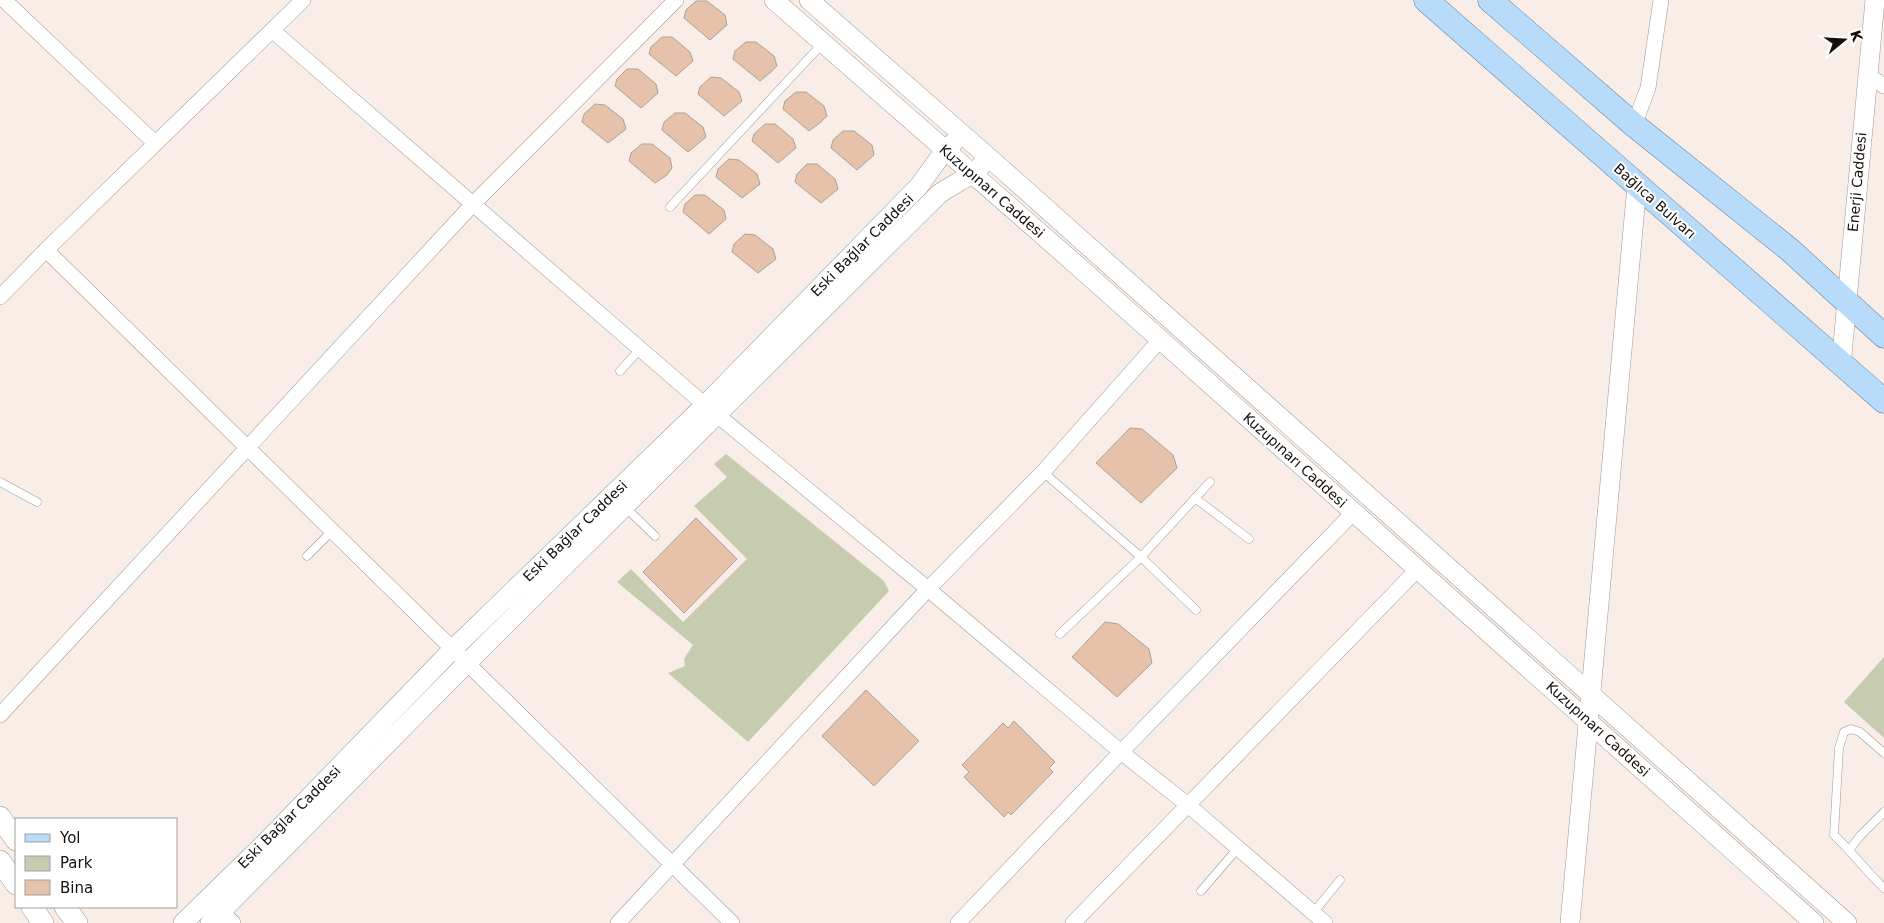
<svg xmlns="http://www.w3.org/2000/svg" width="1884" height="923" font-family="'DejaVu Sans',sans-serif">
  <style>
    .green { fill: #c7cbaf }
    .building { fill: #e7c2aa; stroke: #aba19a }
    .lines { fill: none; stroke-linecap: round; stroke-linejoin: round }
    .service-casing { stroke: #a29791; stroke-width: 9 }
    .minor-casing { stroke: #a29791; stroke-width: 16 }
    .tertiary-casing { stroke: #a29791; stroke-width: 20 }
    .secondary-casing { stroke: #a29791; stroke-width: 22 }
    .primary-casing { stroke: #5f84a3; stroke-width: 25 }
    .service { stroke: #fff; stroke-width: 8 }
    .minor { stroke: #fff; stroke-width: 15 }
    .tertiary { stroke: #fff; stroke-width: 19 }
    .secondary { stroke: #fff; stroke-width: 21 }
    .primary { stroke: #b8dbf9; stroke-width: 24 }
    .labels { text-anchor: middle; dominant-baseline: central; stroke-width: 4; stroke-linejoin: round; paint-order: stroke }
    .street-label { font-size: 14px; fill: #120e0c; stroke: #fff }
  </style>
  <rect width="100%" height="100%" fill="#f9eee7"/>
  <!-- green -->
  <g class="green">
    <polygon points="726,454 884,581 889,591 748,742 668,673 685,666 684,659 693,645 617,582 631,569 683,622 747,559 694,506 727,477 714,464"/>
    <polygon points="1884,657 1884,738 1844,702"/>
  </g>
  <!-- building -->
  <g class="building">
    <polygon points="696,1 707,1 725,15 727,25 710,40 684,18 686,10"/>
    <polygon points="662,37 672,37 690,52 693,61 676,76 649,54 651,47"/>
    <polygon points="746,42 756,42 774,56 777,66 771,72 760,81 733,59 735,51"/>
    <polygon points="627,69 638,69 656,84 658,93 641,108 615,86 617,79"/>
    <polygon points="711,77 721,78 739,92 742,101 724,116 698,94 700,87"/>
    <polygon points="796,92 806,92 824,106 827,116 821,122 809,131 783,109 785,101"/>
    <polygon points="595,104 605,105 623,119 626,129 608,143 582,122 584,114"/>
    <polygon points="675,113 685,113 703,127 706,137 688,152 662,130 664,122"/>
    <polygon points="765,124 775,124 793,139 796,148 778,163 752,141 754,134"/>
    <polygon points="843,131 854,131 872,145 874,155 857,170 831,148 833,140"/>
    <polygon points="642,144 652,144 670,158 672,168 667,175 655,183 629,161 631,153"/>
    <polygon points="729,159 739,160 757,174 760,184 742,198 716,177 718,169"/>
    <polygon points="807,164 817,164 835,179 838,189 821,203 795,182 797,174"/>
    <polygon points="695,195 705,195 724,210 726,219 709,234 683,212 685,204"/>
    <polygon points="745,234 755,235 773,249 776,259 758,273 732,252 734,244"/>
    <polygon points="1130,428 1142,429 1173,455 1177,468 1141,503 1096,463"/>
    <polygon points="696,518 737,559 684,613 643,572"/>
    <polygon points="1105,622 1118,624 1149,649 1152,663 1117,697 1072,657"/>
    <polygon points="866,690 919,741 874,786 822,736"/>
    <polygon points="1014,721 1055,762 1049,768 1053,772 1011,815 1008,812 1004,817 964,777 969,772 962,765 1003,723 1008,728"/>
  </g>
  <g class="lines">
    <!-- service casing -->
    <g class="service-casing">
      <g id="service">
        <polyline points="670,207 823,43"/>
        <polyline points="620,371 640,349"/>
        <polyline points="1043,472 1141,557 1196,610"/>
        <polyline points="0,482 37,502"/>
        <polyline points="1195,498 1249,539"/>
        <polyline points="624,506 655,536"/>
        <polyline points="307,556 332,531"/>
        <polyline points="1060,634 1141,557 1210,482"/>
        <path d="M1884 753 1860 732 1851 729 1844 732 1839 748 1834 835C1852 852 1866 871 1884 888"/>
        <polyline points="1850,849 1860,836 1884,812"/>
        <polyline points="1201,891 1238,848"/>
        <polyline points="1313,913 1340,880"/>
      </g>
    </g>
    <!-- minor casing -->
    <g class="minor-casing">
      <g id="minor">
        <polyline points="4,0 155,143"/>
        <polyline points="273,31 705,405 928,589 1121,752 1188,805 1325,923"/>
        <polyline points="1867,79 1875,80 1884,86"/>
        <polyline points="1634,125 1648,88 1661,0"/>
        <polyline points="46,250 732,923"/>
        <polyline points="0,297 46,250 303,0"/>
        <polyline points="0,715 473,204 676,0"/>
        <polyline points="215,905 233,923"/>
        <polyline points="618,923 928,589 1043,472 1160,340"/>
        <polyline points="958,923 1121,752 1354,512"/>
        <polyline points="1073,923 1418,569"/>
      </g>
    </g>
    <!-- tertiary casing -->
    <g class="tertiary-casing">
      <g id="tertiary">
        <polyline points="774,0 1080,268 1814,923"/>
        <polyline points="809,0 1003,170 1847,923"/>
        <polyline points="1841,365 1875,0"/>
        <polyline points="183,923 264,844 452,650 705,405 919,186 945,150 954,142"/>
        <path d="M210 923 467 663 939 194C953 184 969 178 981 166"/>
        <polyline points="1570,923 1637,185"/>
      </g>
    </g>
    <!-- secondary casing -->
    <g class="secondary-casing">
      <g id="secondary">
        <polyline points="0,817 16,840"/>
        <polyline points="0,861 16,884"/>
        <polyline points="32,907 43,923"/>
        <polyline points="65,907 77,923"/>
      </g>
    </g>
    <!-- primary casing -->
    <g class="primary-casing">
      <g id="primary">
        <polyline points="1426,0 1884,401"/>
        <polyline points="1490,0 1634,125 1790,250 1884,336"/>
      </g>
    </g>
    <!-- service -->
    <use href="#service" class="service"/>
    <!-- minor -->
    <use href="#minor" class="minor"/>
    <!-- tertiary -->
    <use href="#tertiary" class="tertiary"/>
    <!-- secondary -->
    <use href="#secondary" class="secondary"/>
    <!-- primary -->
    <use href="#primary" class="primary"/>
  </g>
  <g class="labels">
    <!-- street labels -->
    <g class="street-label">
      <text transform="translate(1857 182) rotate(-85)">Enerji Caddesi</text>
      <text transform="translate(992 191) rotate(41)">Kuzupınarı Caddesi</text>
      <text transform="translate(1655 201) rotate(42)">Bağlıca Bulvarı</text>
      <text transform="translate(862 245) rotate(-45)">Eski Bağlar Caddesi</text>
      <text transform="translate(1295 460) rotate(42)">Kuzupınarı Caddesi</text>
      <text transform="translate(575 531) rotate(-44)">Eski Bağlar Caddesi</text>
      <text transform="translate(1598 729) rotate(42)">Kuzupınarı Caddesi</text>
      <text transform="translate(289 817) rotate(-45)">Eski Bağlar Caddesi</text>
    </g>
  </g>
  <!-- legend -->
  <rect x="15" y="818" width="162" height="90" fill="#ffffff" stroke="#a09f9e"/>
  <rect x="25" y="834" width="25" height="8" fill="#b8dbf9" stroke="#a09f9e"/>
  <text x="60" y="843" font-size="15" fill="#120e0c">Yol</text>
  <rect x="25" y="856" width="25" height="15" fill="#c7cbaf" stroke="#a09f9e"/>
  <text x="60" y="868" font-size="15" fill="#120e0c">Park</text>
  <rect x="25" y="880" width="25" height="15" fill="#e7c2aa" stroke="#a09f9e"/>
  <text x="60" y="893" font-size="15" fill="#120e0c">Bina</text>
  <!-- north arrow -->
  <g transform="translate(1844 40) rotate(72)" stroke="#ffffff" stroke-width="4" paint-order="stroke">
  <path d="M0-4L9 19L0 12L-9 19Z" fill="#120e0c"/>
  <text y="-8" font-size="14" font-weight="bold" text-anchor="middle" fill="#120e0c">K</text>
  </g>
</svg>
